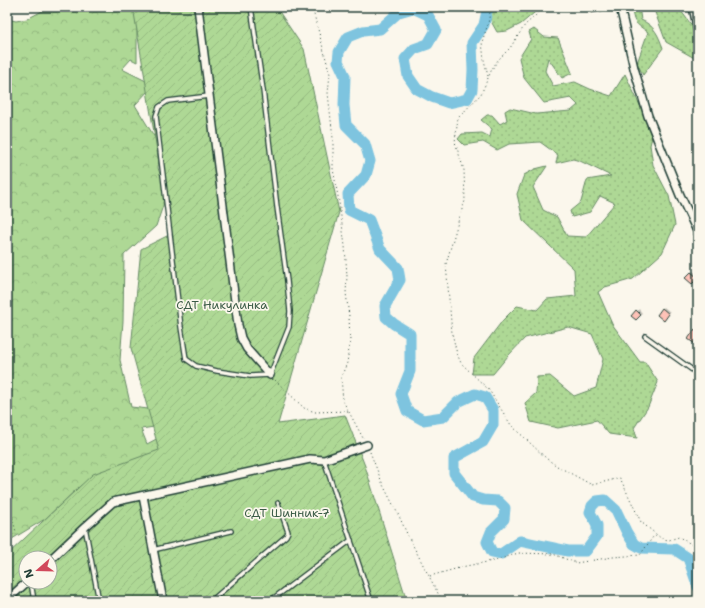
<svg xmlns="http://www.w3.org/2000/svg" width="705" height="608" font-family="'Shantell Sans',sans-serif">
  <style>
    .grass { fill: url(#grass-dots); stroke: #668a64 }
    .forest { fill: url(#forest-crowns); stroke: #668a64 }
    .garden { fill: url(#garden-furrows); stroke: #668a64; fill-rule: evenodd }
    .shadow { fill: #0003 }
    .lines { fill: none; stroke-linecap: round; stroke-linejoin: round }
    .river { stroke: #7ec4df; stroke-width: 11 }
    .building { fill: #fec2b7; stroke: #1f3d34 }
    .service-casing { stroke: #1f3d34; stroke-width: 6 }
    .minor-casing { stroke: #1f3d34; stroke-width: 10 }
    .path { stroke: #1f3d34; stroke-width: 1; stroke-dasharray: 1 3; stroke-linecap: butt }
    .service { stroke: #fbf7ec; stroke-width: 3.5 }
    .minor { stroke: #fbf7ec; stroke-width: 7 }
    .labels { text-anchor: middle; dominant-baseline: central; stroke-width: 3.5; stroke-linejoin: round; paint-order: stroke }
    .park-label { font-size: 12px; fill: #3c5c47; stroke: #fbf7ec }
  </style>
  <defs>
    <pattern id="grass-dots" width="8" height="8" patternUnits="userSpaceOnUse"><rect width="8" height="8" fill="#aed895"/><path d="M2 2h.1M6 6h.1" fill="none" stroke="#95ba81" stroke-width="1.8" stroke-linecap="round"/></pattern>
    <pattern id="forest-crowns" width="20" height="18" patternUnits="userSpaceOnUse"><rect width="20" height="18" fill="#aed895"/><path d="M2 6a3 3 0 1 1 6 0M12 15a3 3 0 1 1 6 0" fill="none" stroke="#95ba81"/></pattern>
    <pattern id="garden-furrows" width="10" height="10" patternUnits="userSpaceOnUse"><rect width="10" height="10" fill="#aed895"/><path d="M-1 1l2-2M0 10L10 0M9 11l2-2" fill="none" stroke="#95ba81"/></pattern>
  </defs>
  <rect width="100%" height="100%" fill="#fbf7ec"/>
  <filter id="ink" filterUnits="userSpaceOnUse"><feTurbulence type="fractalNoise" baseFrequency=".025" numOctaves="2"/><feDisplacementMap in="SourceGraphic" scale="8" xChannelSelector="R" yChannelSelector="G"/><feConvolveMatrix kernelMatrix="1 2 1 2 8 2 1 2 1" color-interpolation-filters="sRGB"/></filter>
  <g filter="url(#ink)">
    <!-- grass -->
    <g class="grass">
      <polygon points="490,7 541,7 521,24 507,31 497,32 492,23 487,11"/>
      <path d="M632 7H639L641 20C655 26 658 35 663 48L643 75 637 63 648 32C635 23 633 23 632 7Z"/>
      <polygon points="653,7 678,7 693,27 698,50 698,60 666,42"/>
      <polygon points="534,29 544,37 558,38 572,73 562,78 548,58 545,71 553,86 575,82 590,89 611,96 625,74 653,133 650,145 653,165 669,196 675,225 662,253 633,279 605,287 598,292 612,324 640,362 645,362 658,382 648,407 634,428 637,438 609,434 597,420 558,428 531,422 525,403 536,393 537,377 550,376 574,396 596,388 603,359 592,334 568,327 525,338 508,356 493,374 472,374 474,358 503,320 517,306 537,310 547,299 576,296 574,269 523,220 517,194 524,175 535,169 547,166 533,187 543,210 557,217 567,236 586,237 615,203 600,196 590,212 572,217 570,211 581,202 587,180 611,176 580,161 573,159 556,163 558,155 540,142 509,144 497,150 483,142 464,145 458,139 462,134 482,133 490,137 492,129 481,120 487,115 492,115 500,124 507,120 505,111 510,108 536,114 571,111 578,105 571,98 544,103 524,78 519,58 531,39 529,32"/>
    </g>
    <!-- forest -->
    <polygon class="forest" points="50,7 133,7 137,14 137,62 131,59 122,69 146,81 149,90 135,105 160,146 158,168 167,194 156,226 124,255 123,321 120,360 131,407 157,410 154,427 141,429 147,444 162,436 211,432 114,469 80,486 45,519 7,542 7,19 16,21 27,19"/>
    <!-- garden -->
    <path class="garden" d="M133 7H276L304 49 339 212 278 424 345 415 365 466 407 601H7V555L93 474 159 450 131 348 141 249 171 234ZM26 558H50V582H26Z"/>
    <!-- shadow -->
    <g class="shadow">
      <polygon points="693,271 698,275 698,276 692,283 686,278"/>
      <polygon points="664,307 670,312 666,318 663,309"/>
      <polygon points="639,309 642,313 636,319 633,316"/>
    </g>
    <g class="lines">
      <!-- river -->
      <polyline class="river" points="490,7 487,11 484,25 472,43 473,70 472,90 467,99 449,103 432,97 417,89 408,76 405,59 414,49 428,44 436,30 428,15 413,8 399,12 380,29 363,31 348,37 339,52 338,61 345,76 344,105 346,125 365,144 370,161 366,175 348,194 349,210 369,220 380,249 398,268 400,280 385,306 386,317 394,324 410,334 410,371 401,394 407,411 423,420 443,417 458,402 475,394 485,397 493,410 493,425 483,442 454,458 454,473 473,497 483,500 498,501 505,508 504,519 491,532 487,542 492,552 501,554 520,541 568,551 586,551 597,536 597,525 590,512 592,506 597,501 605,500 616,510 627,533 634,544 641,548 674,549 688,558 698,587"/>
    </g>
    <!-- building -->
    <g class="building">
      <polygon points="589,7 610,7 610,9 591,13"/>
      <polygon points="691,272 698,278 692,284 685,278"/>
      <polygon points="662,308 669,314 664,321 657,315"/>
      <polygon points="636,310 641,315 636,320 631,316"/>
      <polygon points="695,329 698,331 698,340 695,344 688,339"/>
    </g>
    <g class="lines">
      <!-- service casing -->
      <g class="service-casing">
        <g id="service">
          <polyline points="209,96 168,101 159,107 156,116 181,327 186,359 196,366 217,371 250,376 270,375 289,327 290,311 287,281 277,207 263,90 251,7"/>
          <polyline points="645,336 698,374"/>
          <polyline points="324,460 371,601"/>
          <polyline points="85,527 99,601"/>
          <polyline points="153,550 231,531"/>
          <polyline points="31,582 34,601"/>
          <polyline points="211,601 286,536 288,532 278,503"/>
          <polyline points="270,601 351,540"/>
        </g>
      </g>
      <!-- minor casing -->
      <g class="minor-casing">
        <g id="minor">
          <polyline points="198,7 238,325 241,338 247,349 270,375"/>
          <polyline points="620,7 634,68 648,116 680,195 698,233"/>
          <polyline points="693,7 698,31"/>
          <polyline points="143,496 163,601"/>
          <polyline points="50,560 85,527 113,502 310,459 324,460 367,445"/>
          <polyline points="7,600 27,582"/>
        </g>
      </g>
      <!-- path -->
      <g class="path">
        <polyline points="312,7 330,74 328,93 333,138 333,169 339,202 345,246 347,276 346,293 349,316 350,342 347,363 341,377 343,401 363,438"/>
        <polyline points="545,7 525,25 510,48 498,60 492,69 481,94 458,118 455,142 464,170 465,201 460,215 446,264 452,333 457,354 461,363 489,390 511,425 547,459 557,466 592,485 620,478 641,522 662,539 669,540 679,537 698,548"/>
        <polyline points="488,76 484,60 482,42 488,24 490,12 493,7"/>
        <polyline points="275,380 304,408 315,412 348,411"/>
        <polyline points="370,452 383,485 399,516 408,536 442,601"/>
        <polyline points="7,507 12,516 16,532"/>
        <polyline points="430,576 466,566 498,560 518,553 553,554 576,563 613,557 640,555 653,537 656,536"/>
      </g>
      <!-- service -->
      <use href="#service" class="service"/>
      <!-- minor -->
      <use href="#minor" class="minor"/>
    </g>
  </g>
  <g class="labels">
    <!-- park labels -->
    <g class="park-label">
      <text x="222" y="305">СДТ Никулинка</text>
      <text x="287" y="513">СДТ Шинник-7</text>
    </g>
  </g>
  <!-- margin -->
  <rect width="705" height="608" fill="none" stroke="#fbf7ec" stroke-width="24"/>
  <rect x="12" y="12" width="681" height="584" fill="none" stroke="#1f3d34" stroke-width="1.5" filter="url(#ink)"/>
  <!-- north arrow -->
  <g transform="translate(38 570) rotate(250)"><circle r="19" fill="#fbf7ec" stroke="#a3ada2"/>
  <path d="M0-3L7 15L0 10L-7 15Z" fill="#d1495b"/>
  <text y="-6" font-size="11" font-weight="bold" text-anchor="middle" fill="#1f3d34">N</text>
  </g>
</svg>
